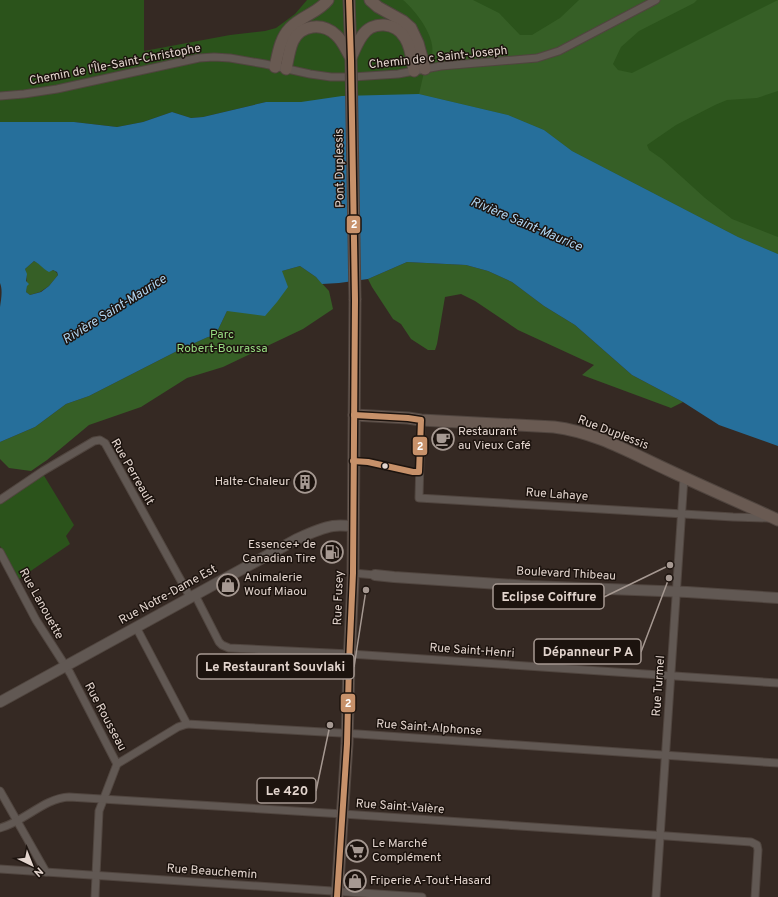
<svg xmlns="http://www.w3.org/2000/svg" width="778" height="897" font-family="Overpass,sans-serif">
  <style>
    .green { fill: #2b531b }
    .forest { fill: #365f26 }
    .water { fill: #266f9b; fill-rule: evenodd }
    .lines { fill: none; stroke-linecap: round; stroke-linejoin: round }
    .street-casing { stroke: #50453f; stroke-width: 9 }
    .secondary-casing { stroke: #50453f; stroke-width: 12 }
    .primary-casing { stroke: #50453f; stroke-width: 13 }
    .street { stroke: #615853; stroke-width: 7 }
    .secondary { stroke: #615853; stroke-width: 10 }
    .primary { stroke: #695a52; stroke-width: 11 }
    .primary-bridge-casing { stroke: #50453f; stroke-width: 13; stroke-linecap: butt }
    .primary-bridge { stroke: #695a52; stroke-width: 11 }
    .bus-1-casing { stroke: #1c130e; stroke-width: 9 }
    .bus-1 { stroke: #c7916a; stroke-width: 6 }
    .bus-dot { fill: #e3d5ce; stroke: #1c130e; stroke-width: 1.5 }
    .labels { text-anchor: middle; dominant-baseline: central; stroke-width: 3; stroke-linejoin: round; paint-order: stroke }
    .street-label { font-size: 12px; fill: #e3d5ce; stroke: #1c130e }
    .park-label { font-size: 12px; fill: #97dc82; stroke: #1c130e }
    .poi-label { font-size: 12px; fill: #e3d5ce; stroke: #1c130e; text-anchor: start }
    .water-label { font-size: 13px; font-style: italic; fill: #afd4f0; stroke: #1c130e }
    .leader { fill: none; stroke: #a69992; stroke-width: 1.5 }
    .callout-dot { fill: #a69992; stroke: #1c130e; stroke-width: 1.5 }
    .callout { fill: #1c130e; stroke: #a69992; stroke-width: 1.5 }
    .callout-label { font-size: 13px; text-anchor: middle; font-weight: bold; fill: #e3d5ce }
    .line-badge { stroke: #1c130e; stroke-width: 1.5 }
    .badge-label { font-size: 11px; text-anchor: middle; font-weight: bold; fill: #fff }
  </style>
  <rect width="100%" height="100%" fill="#352923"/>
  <!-- green -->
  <g class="green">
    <polygon points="0,0 144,0 144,51 230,35 265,31 276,28 295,14 307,0 778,0 778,254 301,102 266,102 203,117 191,118 172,112 143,122 117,127 74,122 0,122"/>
    <polygon points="43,474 74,525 66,536 70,544 19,579 0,546 0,500"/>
  </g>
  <!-- forest -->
  <g class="forest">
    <path d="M403 0H473L499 13 520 35H532L560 18 579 0H697L694 3 639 31 621 47 613 64 618 70 632 73 778 0V91L757 98 727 100 715 105 676 125 647 145 649 150 662 159 705 198 732 219 778 237V254L738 237 572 151 544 130 508 115 419 94 425 68 432 61C432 56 433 50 432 45 430 30 414 9 403 0Z"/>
    <path d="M34 261 38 263 46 270C52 270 55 269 58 275L49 286 40 292 30 295 26 292C27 285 27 275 25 269Z"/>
    <polygon points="407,262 466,265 488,271 512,282 544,306 575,325 632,375 683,402 671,408 582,375 594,365 518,330 475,301 461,294 445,297 437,344 435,350 428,350 411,339 401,324 393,319 372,287 368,279"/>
    <polygon points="300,266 316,277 329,291 333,309 303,329 223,367 187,378 141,407 89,425 47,460 31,471 9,468 0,459 0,442 35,427 66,404 89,396 181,349 208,337 215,336 227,311 282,271"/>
  </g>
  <!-- water -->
  <path class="water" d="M419 94 508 115 544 130 572 151 738 237 778 254V446L719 425 683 402 632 375 575 325 544 306 512 282 488 271 466 265 407 262 368 279 339 283 322 284 316 277 300 266 282 271 288 287 277 302 265 316 227 311 215 336 208 337 181 349 89 396 66 404 35 427 0 442V307C1 300 3 290 0 283V122H74L117 127 143 122 172 112 191 118 203 117 266 102H301L342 96ZM34 261C40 264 43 269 49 272L53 270 57 272 58 275 49 286 41 292 30 295 26 292 27 286 29 284 26 281 27 274 25 269Z"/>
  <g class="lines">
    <!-- street casing -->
    <g class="street-casing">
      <g id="street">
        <polyline points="0,96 24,94 57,89 199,58 214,57 230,58 265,64 310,74 331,77 352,77 398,74 441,66 537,58 559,51 656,0"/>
        <polyline points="421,420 419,498 733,517 768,518"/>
        <polyline points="0,500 43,471 94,441 100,440 105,443 190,597"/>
        <polyline points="0,552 36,620 70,673 117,764 99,811 95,897"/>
        <polyline points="353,573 375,575"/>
        <polyline points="195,595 219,642 222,645 229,648 350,654 778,683"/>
        <polyline points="136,627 187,724 358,734 778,763"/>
        <polyline points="117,764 178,727 187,724"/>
        <polyline points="0,791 46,872"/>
        <path d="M0 828C24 822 44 798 69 797L343 814 653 835 751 842 757 845 758 850 755 897"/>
        <polyline points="0,869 422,897"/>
        <polyline points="656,897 684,477"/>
      </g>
    </g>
    <!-- secondary casing -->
    <g class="secondary-casing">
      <g id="secondary">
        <polyline points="375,575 394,577 530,586 687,592 778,598"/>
        <path d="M0 702 297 539C308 534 321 528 333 526 340 525 347 526 353 526"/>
      </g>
    </g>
    <!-- primary casing -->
    <g class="primary-casing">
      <g id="primary">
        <polyline points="349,0 351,56"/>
        <polyline points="370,0 378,7 403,21 411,28 418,43 425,69"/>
        <path d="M351 58C354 51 357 43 362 36 372 20 396 22 405 38 411 47 412 60 414 71"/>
        <path d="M275 67C278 54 280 38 290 28 301 16 318 13 328 0"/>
        <path d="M286 69C288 60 289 50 293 41 301 25 322 22 336 35 343 41 346 50 351 58"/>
        <path d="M354 415 408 418 421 420 554 427C595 432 631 453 668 470 704 487 741 503 778 520"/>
        <polyline points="337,897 347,744 349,663 353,580 355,300"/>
      </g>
    </g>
    <!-- street -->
    <use href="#street" class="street"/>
    <!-- secondary -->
    <use href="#secondary" class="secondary"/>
    <!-- primary -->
    <use href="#primary" class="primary"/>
    <!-- primary-bridge casing -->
    <g class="primary-bridge-casing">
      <polyline id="primary-bridge" points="351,60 355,300"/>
    </g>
    <!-- primary-bridge -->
    <use href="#primary-bridge" class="primary-bridge"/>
    <!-- bus-1 casing -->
    <g class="bus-1-casing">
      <g id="bus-1">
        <polyline points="353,461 368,462 413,472 419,472 421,420 408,418 354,415"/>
        <polyline points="337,897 347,744 349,663 353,573 355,300 351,60 349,0"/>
      </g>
    </g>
    <!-- bus-1 -->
    <use href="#bus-1" class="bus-1"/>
  </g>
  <!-- icons -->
  <defs>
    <g id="cafe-ring" transform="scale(1.15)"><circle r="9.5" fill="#1c130e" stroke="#a69992" stroke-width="1.5"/><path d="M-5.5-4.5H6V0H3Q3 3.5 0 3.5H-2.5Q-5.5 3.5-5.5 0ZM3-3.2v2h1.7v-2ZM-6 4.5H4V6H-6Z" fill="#a69992"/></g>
    <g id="building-ring" transform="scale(1.15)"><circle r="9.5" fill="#1c130e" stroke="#a69992" stroke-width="1.5"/><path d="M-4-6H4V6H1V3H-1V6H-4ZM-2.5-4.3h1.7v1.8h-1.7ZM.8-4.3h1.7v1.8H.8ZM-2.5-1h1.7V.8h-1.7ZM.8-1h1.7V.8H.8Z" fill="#a69992"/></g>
    <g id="fuel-ring" transform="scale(1.15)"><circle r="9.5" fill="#1c130e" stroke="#a69992" stroke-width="1.5"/><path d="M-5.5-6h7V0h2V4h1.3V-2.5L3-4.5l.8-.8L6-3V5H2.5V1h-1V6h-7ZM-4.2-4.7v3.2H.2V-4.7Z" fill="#a69992"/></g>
    <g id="shop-ring" transform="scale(1.15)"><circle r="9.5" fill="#1c130e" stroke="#a69992" stroke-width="1.5"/><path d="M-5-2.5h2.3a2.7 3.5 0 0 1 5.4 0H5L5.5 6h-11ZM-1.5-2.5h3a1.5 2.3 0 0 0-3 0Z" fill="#a69992"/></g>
    <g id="supermarket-ring" transform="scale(1.15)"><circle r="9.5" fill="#1c130e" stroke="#a69992" stroke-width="1.5"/><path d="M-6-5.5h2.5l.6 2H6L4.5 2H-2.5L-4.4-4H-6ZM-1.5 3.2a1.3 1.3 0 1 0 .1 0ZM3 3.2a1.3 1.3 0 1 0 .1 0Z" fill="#a69992"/></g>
  </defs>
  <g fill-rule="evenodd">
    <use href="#cafe-ring" x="443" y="439"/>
    <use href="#building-ring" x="305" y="482"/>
    <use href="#fuel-ring" x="332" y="552"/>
    <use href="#shop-ring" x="228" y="585"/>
    <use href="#supermarket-ring" x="357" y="851"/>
    <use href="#shop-ring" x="355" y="881"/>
  </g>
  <!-- markers -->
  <circle class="bus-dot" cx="385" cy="466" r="3.5"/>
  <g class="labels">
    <!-- street labels -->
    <g class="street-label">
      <text transform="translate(438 58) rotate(-6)">Chemin de c Saint-Joseph</text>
      <text transform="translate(115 65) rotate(-11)">Chemin de l'Île-Saint-Christophe</text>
      <text transform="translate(340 168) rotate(-91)">Pont Duplessis</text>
      <text transform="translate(613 433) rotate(21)">Rue Duplessis</text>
      <text transform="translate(132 472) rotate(60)">Rue Perreault</text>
      <text transform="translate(557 495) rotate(4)">Rue Lahaye</text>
      <text transform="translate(566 574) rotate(3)">Boulevard Thibeau</text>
      <text transform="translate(168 595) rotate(-29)">Rue Notre-Dame Est</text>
      <text transform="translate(339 598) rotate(-88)">Rue Fusey</text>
      <text transform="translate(41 604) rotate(61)">Rue Lanouette</text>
      <text transform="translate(472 651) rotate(4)">Rue Saint-Henri</text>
      <text transform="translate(659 686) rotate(-86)">Rue Turmel</text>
      <text transform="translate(105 717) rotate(62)">Rue Rousseau</text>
      <text transform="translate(429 728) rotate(4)">Rue Saint-Alphonse</text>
      <text transform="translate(400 807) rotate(4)">Rue Saint-Valère</text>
      <text transform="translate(212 872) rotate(4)">Rue Beauchemin</text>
    </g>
    <!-- park labels -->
    <g class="park-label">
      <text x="222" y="335">Parc<tspan x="222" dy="14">Robert-Bourassa</tspan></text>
    </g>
    <!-- poi labels -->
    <g class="poi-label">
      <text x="458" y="432">Restaurant<tspan x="458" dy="14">au Vieux Café</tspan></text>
      <text x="290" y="482" text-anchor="end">Halte-Chaleur</text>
      <text x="316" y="545" text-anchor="end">Essence+ de<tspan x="316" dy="14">Canadian Tire</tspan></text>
      <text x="244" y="578">Animalerie<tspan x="244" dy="14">Wouf Miaou</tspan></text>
      <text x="372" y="844">Le Marché<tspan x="372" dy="14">Complément</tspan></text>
      <text x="370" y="881">Friperie A-Tout-Hasard</text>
    </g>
    <!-- water labels -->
    <g class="water-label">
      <text transform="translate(526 225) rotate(23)">Rivière Saint-Maurice</text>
      <text transform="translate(115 310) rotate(-32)">Rivière Saint-Maurice</text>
    </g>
  </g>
  <!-- callouts -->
  <path class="leader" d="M670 565L604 597M669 578L641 652M366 590L354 667M330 725L316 791"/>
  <g class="callout-dot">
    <circle cx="670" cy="565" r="4"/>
    <circle cx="669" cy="578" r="4"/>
    <circle cx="366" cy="590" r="4"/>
    <circle cx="330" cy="725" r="4"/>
  </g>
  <g class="callout">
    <rect x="493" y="584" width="111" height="25" rx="4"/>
    <rect x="534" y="639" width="107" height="25" rx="4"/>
    <rect x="197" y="654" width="157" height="25" rx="4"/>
    <rect x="257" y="778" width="59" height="25" rx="4"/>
  </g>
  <g class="callout-label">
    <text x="549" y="601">Eclipse Coiffure</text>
    <text x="588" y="656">Dépanneur P A</text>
    <text x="275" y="671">Le Restaurant Souvlaki</text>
    <text x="287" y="795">Le 420</text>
  </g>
  <g class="line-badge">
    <rect x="346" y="215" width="15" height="19" rx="4" fill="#c7916a"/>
    <rect x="412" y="436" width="16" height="20" rx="4" fill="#c7916a"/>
    <rect x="340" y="693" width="16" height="20" rx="4" fill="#c7916a"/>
  </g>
  <g class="badge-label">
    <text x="354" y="228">2</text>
    <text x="420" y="450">2</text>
    <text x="348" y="707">2</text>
  </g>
  <!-- north arrow -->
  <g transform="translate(32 865) rotate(137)" stroke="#1c130e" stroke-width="3" paint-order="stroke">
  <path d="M0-3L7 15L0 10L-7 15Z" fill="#e3d5ce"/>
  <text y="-6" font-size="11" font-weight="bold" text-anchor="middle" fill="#e3d5ce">N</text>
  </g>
</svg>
